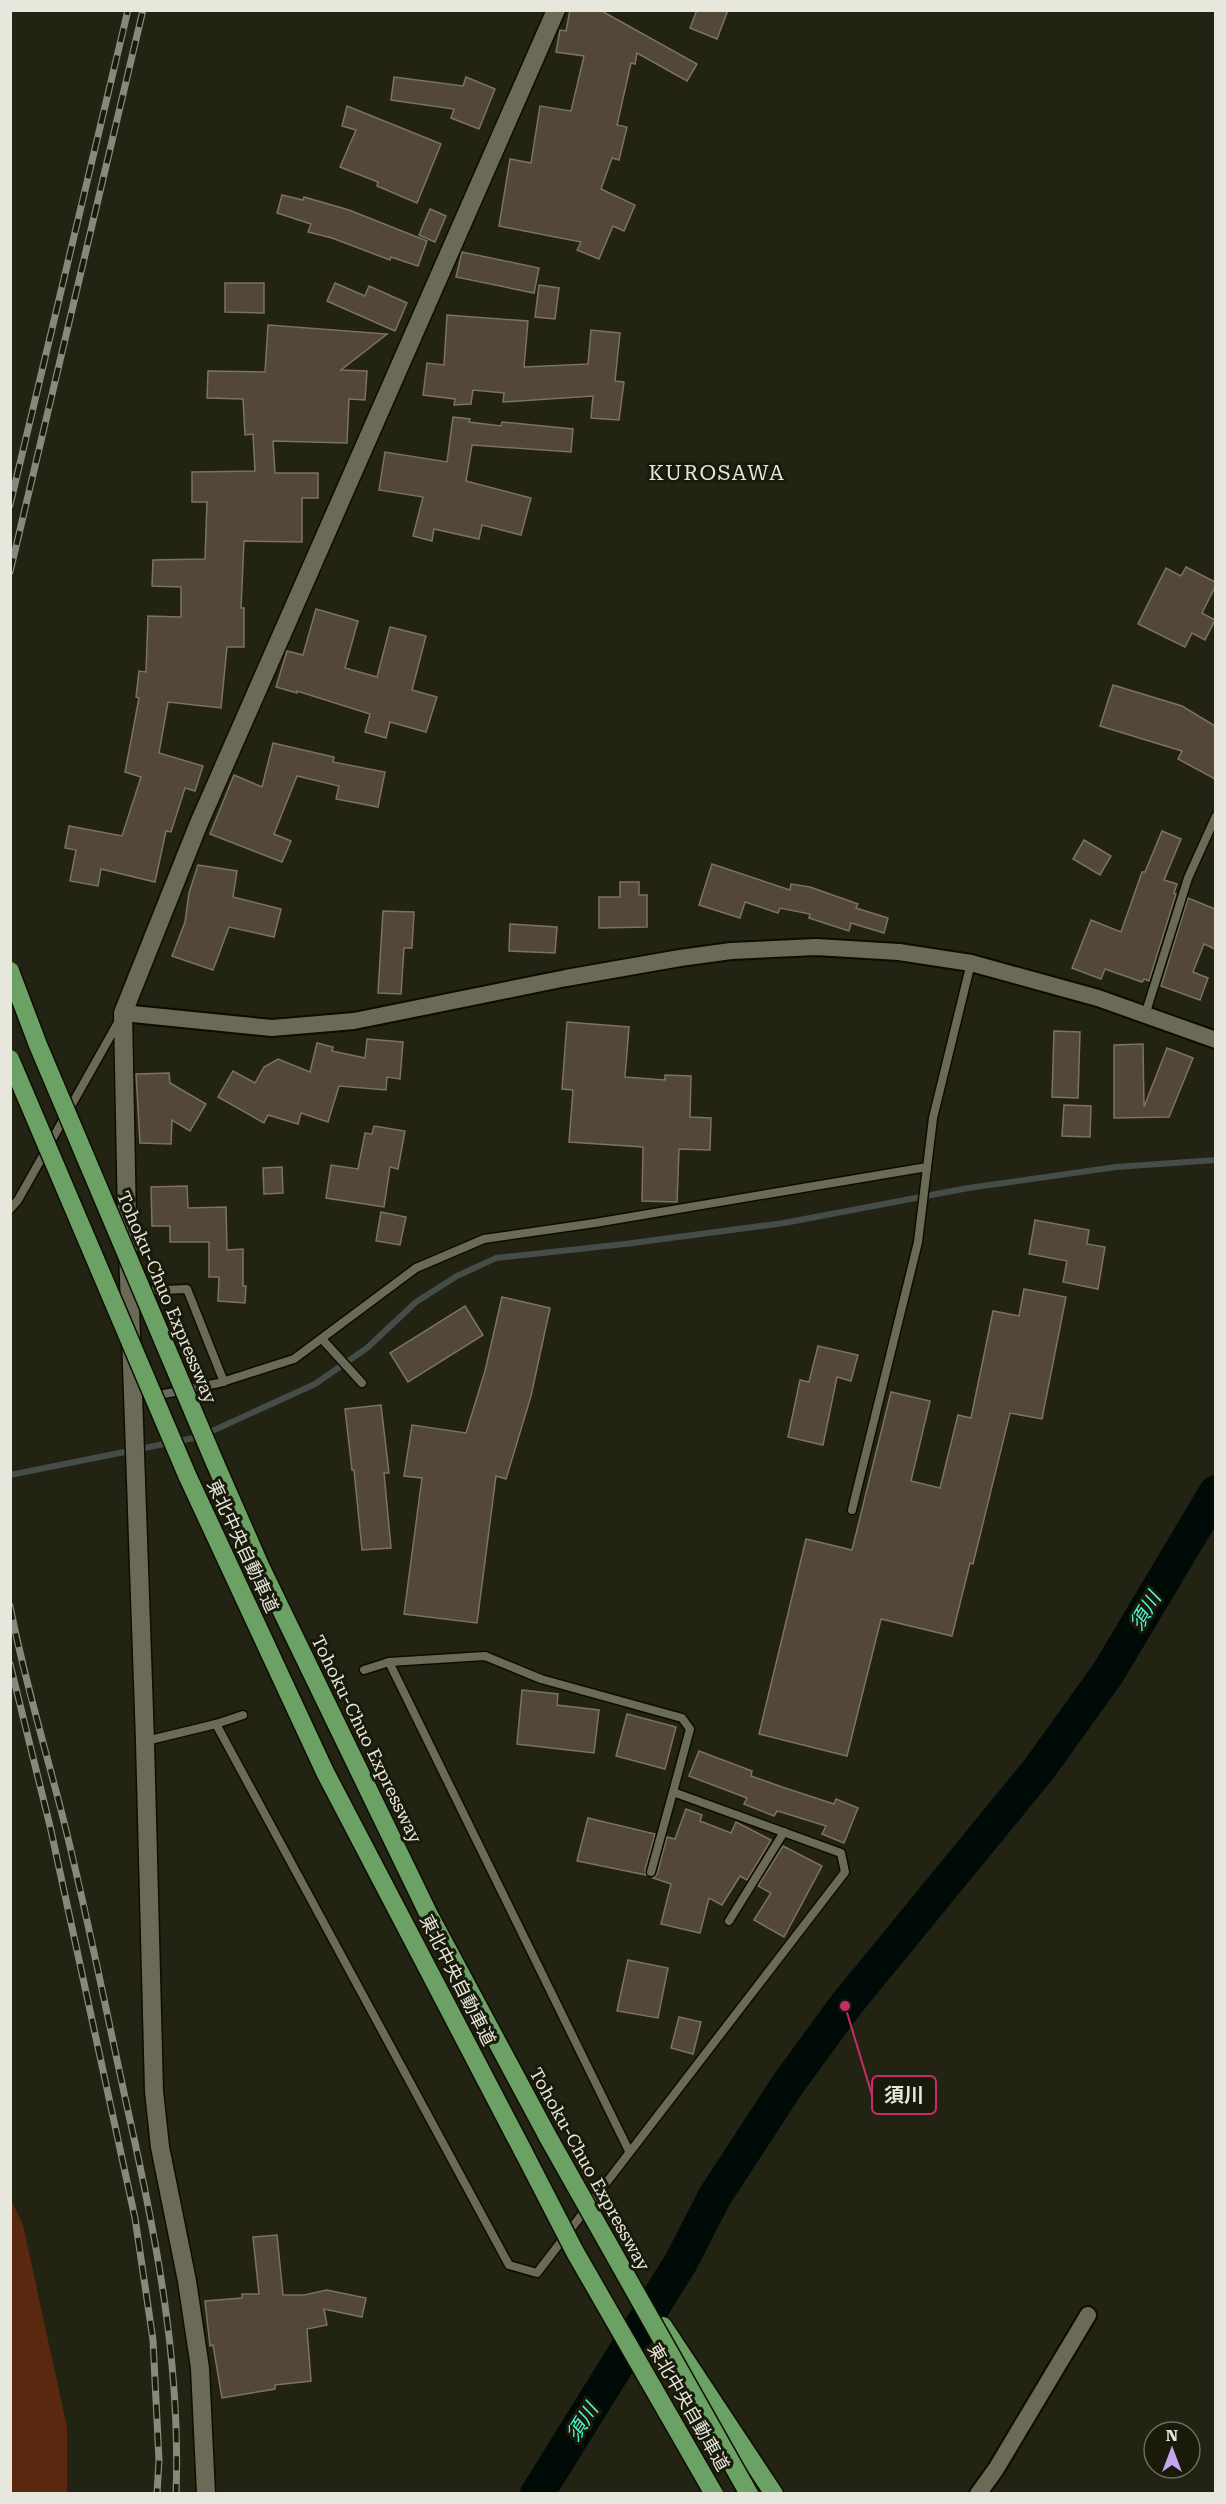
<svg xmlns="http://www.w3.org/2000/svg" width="1226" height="2504" font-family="'Roboto Serif','Noto Sans JP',serif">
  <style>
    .green { fill: #5a270f }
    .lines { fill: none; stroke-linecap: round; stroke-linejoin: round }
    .stream { stroke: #454d48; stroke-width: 6 }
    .river { stroke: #000b08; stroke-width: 34 }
    .building { fill: #524738; stroke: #7d7261; stroke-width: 1.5 }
    .lane-casing { stroke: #0d0c01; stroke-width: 11 }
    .street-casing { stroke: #0d0c01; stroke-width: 20 }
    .secondary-casing { stroke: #0d0c01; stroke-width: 21 }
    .highway-casing { stroke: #0d0c01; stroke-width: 21 }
    .lane { stroke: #6a6a57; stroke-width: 8 }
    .street { stroke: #6a6a57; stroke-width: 16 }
    .secondary { stroke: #6a6a57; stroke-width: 18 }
    .highway { stroke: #6ba164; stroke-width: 18 }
    .rail-casing { stroke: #88887b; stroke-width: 7 }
    .rail { stroke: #1a1a0a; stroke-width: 4.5; stroke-dasharray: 14; stroke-linecap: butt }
    .highway-bridge-casing { stroke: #0d0c01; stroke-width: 21; stroke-linecap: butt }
    .highway-bridge { stroke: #6ba164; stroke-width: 18 }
    .labels { text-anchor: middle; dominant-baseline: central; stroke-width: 6; stroke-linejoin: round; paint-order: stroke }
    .street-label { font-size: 18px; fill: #e7e7dd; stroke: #1a1a0a }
    .water-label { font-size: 20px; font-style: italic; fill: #4cfad4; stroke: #1a1a0a }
    .quarter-label { font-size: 21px; letter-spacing: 1.5px; fill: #e7e7dd; stroke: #1a1a0a }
    .leader { fill: none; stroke: #c62d68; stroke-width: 2 }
    .callout-dot { fill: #c62d68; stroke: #1a1a0a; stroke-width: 2 }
    .callout { fill: #1a1a0a; stroke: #c62d68; stroke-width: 2 }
    .callout-label { font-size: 20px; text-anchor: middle; font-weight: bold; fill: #e7e7dd }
  </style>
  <rect width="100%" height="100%" fill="#232313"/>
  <!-- green -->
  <polygon class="green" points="10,2198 23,2225 67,2427 67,2493 11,2493"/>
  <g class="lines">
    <!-- stream -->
    <polyline class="stream" points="10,1475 199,1437 315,1384 367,1348 416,1302 457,1276 496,1258 625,1244 784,1223 968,1188 1116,1167 1216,1160"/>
    <!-- river -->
    <polyline class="river" points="537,2494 681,2262 715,2196 788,2084 845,2006 1039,1769 1108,1673 1216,1492"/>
  </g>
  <!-- building -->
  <g class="building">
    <polygon points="570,10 600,10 697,64 687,81 637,53 635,64 631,63 617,125 627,127 619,160 612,158 601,189 635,205 624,231 613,226 599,259 577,250 581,242 499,226 510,159 531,163 540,106 571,111 584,56 556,52 560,30 566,31"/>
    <polygon points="697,10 728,10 717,39 690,28"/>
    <polygon points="394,77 463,86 466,77 495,89 479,129 451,118 454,109 391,100"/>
    <polygon points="347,106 441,144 417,203 377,186 378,182 340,167 356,130 342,126"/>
    <polygon points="282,195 303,200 304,197 349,210 427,241 418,266 391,257 390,260 332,238 308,232 311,224 277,213"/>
    <polygon points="430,209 446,216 435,242 419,235"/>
    <polygon points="462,252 539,268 534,293 456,277"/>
    <polygon points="225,283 264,283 264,313 225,312"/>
    <polygon points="335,283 365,296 369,286 407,303 395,331 327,301"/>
    <polygon points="539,285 559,288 555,319 535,317"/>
    <polygon points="447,315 528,321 524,367 588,364 591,330 620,333 615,381 624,382 619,420 591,418 593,396 503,402 504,393 473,390 471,404 454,405 455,399 423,395 427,363 444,365"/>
    <polygon points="268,325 387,334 341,370 367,371 365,400 349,399 347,443 273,441 275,473 318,473 318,498 302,498 302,542 244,541 241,608 244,608 244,647 227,647 221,708 168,702 159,753 203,766 195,791 185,788 171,832 166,831 155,882 101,869 98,886 70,881 76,850 65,848 69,826 122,836 141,777 125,772 139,698 136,697 139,671 146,672 148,616 181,617 181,587 152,586 153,560 205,559 207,502 192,502 192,472 255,471 253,434 245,435 243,399 207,398 208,371 265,372"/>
    <polygon points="453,417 470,419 469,422 501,426 502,422 573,429 571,452 472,445 466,481 531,498 521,535 482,525 479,539 434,529 432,541 413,536 423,497 379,490 385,452 447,462"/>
    <polygon points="1186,567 1215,582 1215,587 1202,613 1215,620 1205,640 1192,633 1185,647 1138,624 1166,568 1181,576"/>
    <polygon points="316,609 358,621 345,668 377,677 390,627 426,636 412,690 437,697 426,732 390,722 386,738 365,732 370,714 297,691 297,693 276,687 287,651 303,655"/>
    <polygon points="1113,685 1182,706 1215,726 1215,779 1178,759 1182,751 1100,726"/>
    <polygon points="273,743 334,757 333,762 385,772 378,807 336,799 339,786 297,776 274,834 291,841 282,862 210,834 234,775 262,787"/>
    <polygon points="1162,831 1181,839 1164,880 1177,884 1174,893 1176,894 1149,981 1144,979 1142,982 1105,969 1101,979 1072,968 1091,920 1121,932 1142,872 1145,872"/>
    <polygon points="1084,840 1111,856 1100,875 1073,859"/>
    <polygon points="712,864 790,890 791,884 810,887 858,904 856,908 888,918 884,933 851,923 849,931 809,918 810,914 780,908 778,913 745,902 740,918 699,905"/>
    <polygon points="198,865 237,871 233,897 281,909 274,937 229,927 213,970 172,956 185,922 189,893"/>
    <polygon points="620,882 639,882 639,895 647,895 647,927 599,928 599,897 620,897"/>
    <polygon points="1188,898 1215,909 1215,949 1204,944 1193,972 1208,978 1200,1000 1161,986"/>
    <polygon points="383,911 414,912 412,948 404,948 401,994 378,993"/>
    <polygon points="510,924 557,927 555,953 509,951"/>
    <polygon points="567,1022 629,1027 625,1077 665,1080 665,1075 691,1076 690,1117 711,1118 710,1150 679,1149 677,1202 642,1201 643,1147 569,1142 573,1090 562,1089"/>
    <polygon points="1054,1031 1080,1032 1078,1098 1052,1097"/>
    <polygon points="367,1039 403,1042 400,1079 387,1077 386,1090 339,1086 328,1122 301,1113 298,1124 268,1115 264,1123 218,1097 233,1071 255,1083 264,1067 278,1059 310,1072 317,1043 333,1047 332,1051 365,1058"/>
    <polygon points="1143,1044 1144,1107 1167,1048 1193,1058 1169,1117 1114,1118 1114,1045"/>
    <polygon points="169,1073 170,1083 206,1104 190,1131 172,1120 171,1144 140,1143 136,1074"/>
    <polygon points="1064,1105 1091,1106 1090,1137 1062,1136"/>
    <polygon points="374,1126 405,1131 398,1169 390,1167 384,1207 326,1198 331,1165 358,1169 365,1133 372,1134"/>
    <polygon points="282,1167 283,1193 264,1194 263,1168"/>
    <polygon points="187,1186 188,1208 226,1207 227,1250 243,1249 243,1286 246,1286 245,1303 218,1301 219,1277 209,1277 209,1242 170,1242 170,1226 152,1226 151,1187"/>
    <polygon points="381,1212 406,1217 400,1245 376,1241"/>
    <polygon points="1035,1220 1089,1230 1087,1244 1105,1247 1098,1289 1063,1282 1067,1261 1029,1254"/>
    <polygon points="1024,1289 1066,1297 1042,1419 1010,1413 973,1564 970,1563 952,1636 881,1619 847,1756 759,1734 806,1539 852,1550 891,1392 930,1401 911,1481 940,1488 958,1415 971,1418 993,1311 1019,1316"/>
    <polygon points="502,1297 550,1308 531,1396 506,1479 496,1476 477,1623 404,1614 422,1478 404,1476 412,1425 466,1433 485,1371"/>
    <polygon points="465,1306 483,1335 408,1382 390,1353"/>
    <polygon points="818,1346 858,1355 851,1381 837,1377 823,1445 788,1437 800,1380 809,1382"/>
    <polygon points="381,1405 389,1473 384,1473 391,1548 362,1550 354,1470 352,1470 345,1409"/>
    <polygon points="522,1690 558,1694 557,1705 599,1710 594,1753 517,1744"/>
    <polygon points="627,1714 676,1727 665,1769 616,1756"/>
    <polygon points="699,1751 752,1771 751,1776 782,1787 834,1804 836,1799 858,1808 844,1843 822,1834 826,1826 781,1812 777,1811 774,1816 744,1804 747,1798 689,1776"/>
    <polygon points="686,1809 702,1815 700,1821 731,1833 736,1822 771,1840 747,1880 740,1876 722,1905 709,1898 700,1933 661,1924 671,1884 653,1878 657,1874 667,1837 675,1839"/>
    <polygon points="588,1818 655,1834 645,1870 646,1875 577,1861"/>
    <polygon points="783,1846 822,1866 784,1937 754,1920 771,1893 758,1886"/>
    <polygon points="628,1960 668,1968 658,2018 617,2011"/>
    <polygon points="679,2017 701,2022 693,2054 671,2048"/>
    <polygon points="277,2235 283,2295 304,2295 327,2290 366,2298 362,2317 324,2309 327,2325 307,2329 311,2381 275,2385 275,2389 222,2398 213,2345 210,2346 205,2301 242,2298 242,2294 259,2294 253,2237"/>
  </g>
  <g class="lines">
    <!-- lane casing -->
    <g class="lane-casing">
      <g id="lane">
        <polyline points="1145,1015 1188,878 1216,816"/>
        <polyline points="10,1209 18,1200 120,1019"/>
        <polyline points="141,1291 187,1289 224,1382"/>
        <polyline points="322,1339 362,1383"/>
        <polyline points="154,1396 219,1383 294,1359 416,1268 484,1239 595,1223 927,1167"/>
        <polyline points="852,1510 918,1242 933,1118 971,963"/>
        <polyline points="389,1662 629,2151"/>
        <polyline points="216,1724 509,2265 537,2273 845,1872 841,1853 673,1792 690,1729 682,1718 541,1679 485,1656 389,1662 364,1670"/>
        <polyline points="146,1741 216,1724 243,1715"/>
        <polyline points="651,1872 673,1792"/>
        <polyline points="729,1921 784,1832"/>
      </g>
    </g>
    <!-- street casing -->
    <g class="street-casing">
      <g id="street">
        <polyline points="123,1013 272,1028 354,1021 566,978 680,958 731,951 816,947 899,952 971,963 1098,998 1216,1040"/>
        <polyline points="978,2494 996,2469 1088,2315"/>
      </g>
    </g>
    <!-- secondary casing -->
    <g class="secondary-casing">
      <polyline id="secondary" points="206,2494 200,2368 187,2281 160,2147 154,2091 145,1741 127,1221 123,1013 199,823 556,10"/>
    </g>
    <!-- highway casing -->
    <g class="highway-casing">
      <g id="highway">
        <polyline points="215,1463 261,1568 428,1913 548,2137"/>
        <polyline points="187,1475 325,1772 524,2153"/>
        <polyline points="663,2326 774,2494"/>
      </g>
    </g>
    <!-- lane -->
    <use href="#lane" class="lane"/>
    <!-- street -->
    <use href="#street" class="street"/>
    <!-- secondary -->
    <use href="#secondary" class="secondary"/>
    <!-- highway -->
    <use href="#highway" class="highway"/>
    <!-- rail casing -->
    <g class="rail-casing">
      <g id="rail">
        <polyline points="10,505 128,10"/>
        <polyline points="10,572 143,10"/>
        <path d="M10 1606C24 1679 46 1750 64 1822 88 1918 107 2015 128 2111 156 2236 181 2364 176 2494"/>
        <polyline points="10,1664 50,1826 135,2218 153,2340 159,2460 157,2494"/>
      </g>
    </g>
    <!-- rail -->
    <use href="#rail" class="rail"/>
    <!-- highway-bridge casing -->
    <g class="highway-bridge-casing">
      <g id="highway-bridge">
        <polyline points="10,971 38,1045 215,1463"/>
        <polyline points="10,1059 187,1475"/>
        <polyline points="548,2137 749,2494"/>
        <polyline points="524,2153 575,2252 714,2494"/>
      </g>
    </g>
    <!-- highway-bridge -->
    <use href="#highway-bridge" class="highway-bridge"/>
  </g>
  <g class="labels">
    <!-- street labels -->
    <g class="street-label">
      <text transform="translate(167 1297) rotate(67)">Tohoku-Chuo Expressway</text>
      <text transform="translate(243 1546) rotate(65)">東北中央自動車道</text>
      <text transform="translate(367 1739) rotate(64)">Tohoku-Chuo Expressway</text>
      <text transform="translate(458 1980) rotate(63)">東北中央自動車道</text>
      <text transform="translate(590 2169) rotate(61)">Tohoku-Chuo Expressway</text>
      <text transform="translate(689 2407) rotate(60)">東北中央自動車道</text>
    </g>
    <!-- water labels -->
    <g class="water-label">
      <text transform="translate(1145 1611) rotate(-59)">須川</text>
      <text transform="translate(582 2422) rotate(-58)">須川</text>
    </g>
    <!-- quarter labels -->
    <g class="quarter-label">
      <text x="717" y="473">KUROSAWA</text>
    </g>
  </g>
  <!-- callouts -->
  <path class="leader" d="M845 2006L872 2095"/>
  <circle class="callout-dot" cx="845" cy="2006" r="6"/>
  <rect class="callout" x="872" y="2076" width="64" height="38" rx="6"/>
  <g class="callout-label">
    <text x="904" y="2102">須川</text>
  </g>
  <!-- border -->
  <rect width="1226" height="2504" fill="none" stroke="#e7e7dd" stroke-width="24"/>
  <!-- north arrow -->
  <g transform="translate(1172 2450)"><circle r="28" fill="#1a1a0a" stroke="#6c6c5e" stroke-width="1.5"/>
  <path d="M0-4.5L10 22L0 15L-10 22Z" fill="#c8a6ef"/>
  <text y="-9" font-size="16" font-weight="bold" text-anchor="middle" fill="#e7e7dd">N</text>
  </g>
</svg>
